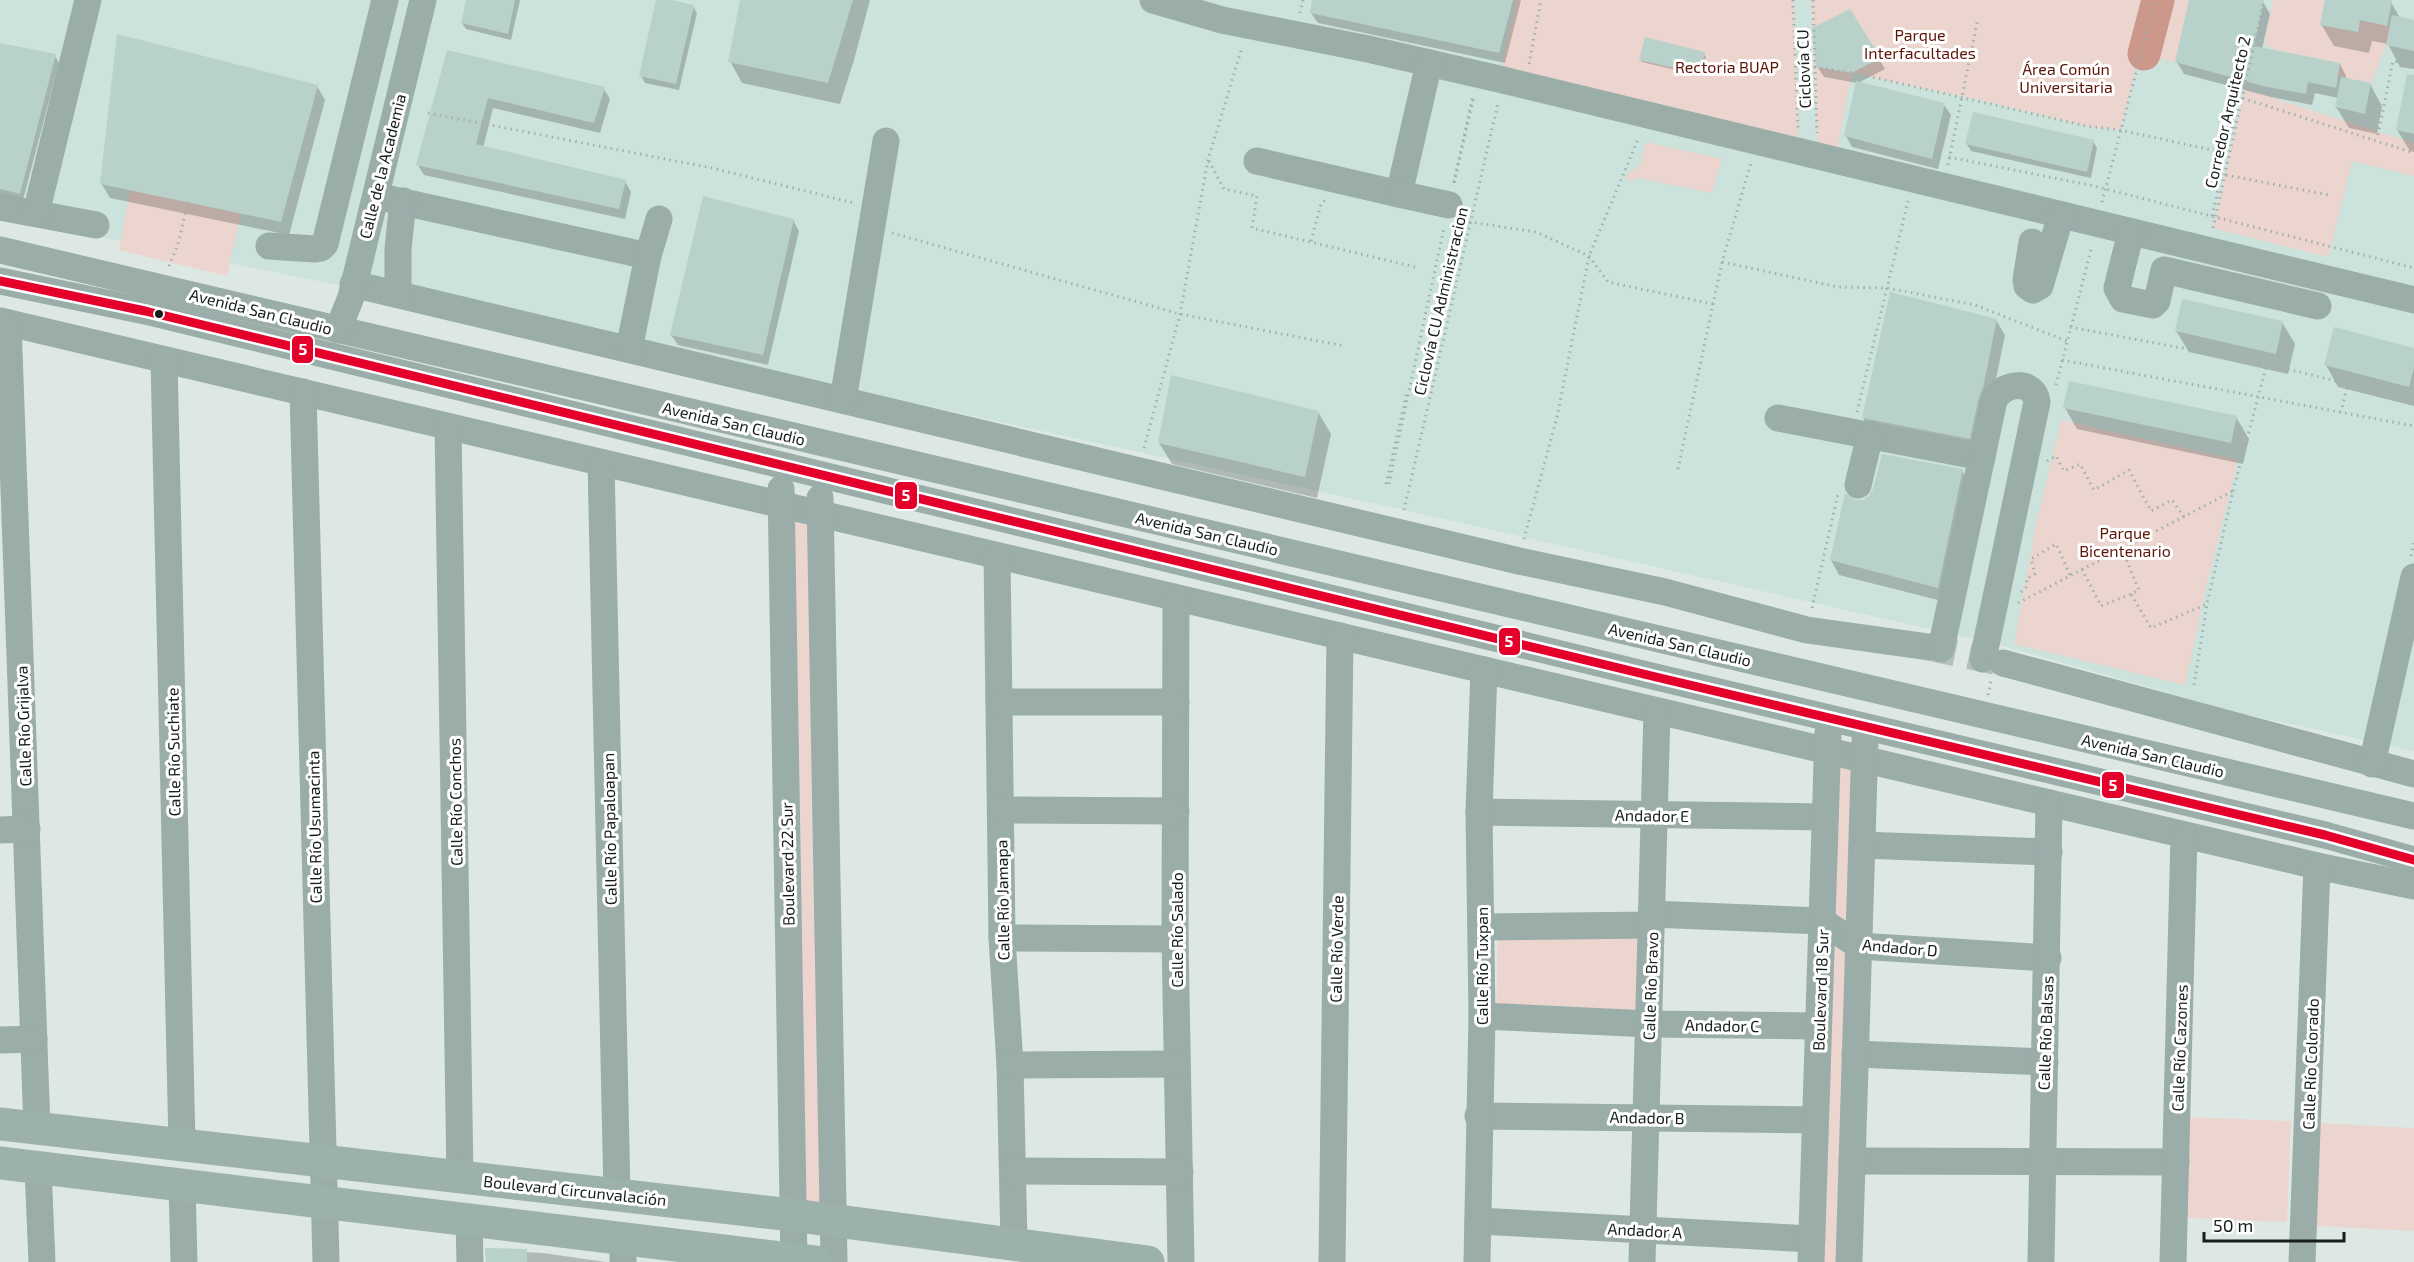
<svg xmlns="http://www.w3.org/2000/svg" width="2414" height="1262" font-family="'Exo 2',sans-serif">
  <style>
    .built { fill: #cce2dc }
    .green { fill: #ebd5ce }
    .shadow { fill: #0003 }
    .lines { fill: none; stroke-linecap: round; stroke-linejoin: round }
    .river { stroke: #cc988c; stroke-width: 33 }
    .building { fill: #b9d1cb }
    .minor-tunnel { stroke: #b5c0bd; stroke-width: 27; stroke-dasharray: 27 14; stroke-linecap: butt }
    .path { stroke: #a1b0ac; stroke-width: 3; stroke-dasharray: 1.5 4.5; stroke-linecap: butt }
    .minor { stroke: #9aada9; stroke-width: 27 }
    .major { stroke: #9db1ac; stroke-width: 33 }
    .bus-1-casing { stroke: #fff; stroke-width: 14 }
    .bus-1 { stroke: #e4002b; stroke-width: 9 }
    .bus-dot { fill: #161e1c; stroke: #fff; stroke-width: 2 }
    .labels { text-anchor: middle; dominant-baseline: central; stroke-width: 6; stroke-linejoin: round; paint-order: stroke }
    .park-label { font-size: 16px; fill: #5e1609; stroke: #fff }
    .street-label { font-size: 16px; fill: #161e1c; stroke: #fff }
    .line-badge { stroke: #fff; stroke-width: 2 }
    .badge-label { font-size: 16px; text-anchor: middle; font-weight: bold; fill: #fff }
  </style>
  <rect width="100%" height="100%" fill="#dde8e5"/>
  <!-- built -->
  <polygon class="built" points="0,0 2414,0 2414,751 2240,713 1996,644 1404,510 786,375 0,217"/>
  <!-- green -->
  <g class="green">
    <polygon points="1516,0 1794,0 1799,152 1499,79"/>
    <polygon points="1811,0 2189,0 2175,62 2140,54 2120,130 2086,126 1989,102 1852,73 1835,161 1818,157"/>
    <polygon points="2273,0 2325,0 2320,25 2357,32 2360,20 2390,26 2386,45 2371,83 2338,76 2340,63 2276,50 2264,44"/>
    <polygon points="2245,89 2414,143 2414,176 2352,161 2328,257 2213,228"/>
    <polygon points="1646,142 1722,159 1712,193 1638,178 1630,182 1625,176 1640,165"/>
    <polygon points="134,168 245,195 227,276 119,250"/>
    <polygon points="2061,420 2238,460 2207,583 2185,685 2014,644 2037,520"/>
    <polygon points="781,505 820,514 832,1228 792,1222"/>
    <polygon points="1827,751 1865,760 1850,1262 1811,1262"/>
    <polygon points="1498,927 1643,930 1641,1018 1496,1014"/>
    <polygon points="2187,1117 2291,1121 2287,1222 2183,1218"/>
    <polygon points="2320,1123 2414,1128 2414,1231 2314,1226"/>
  </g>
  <!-- shadow -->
  <g class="shadow">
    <polygon points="467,0 520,0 511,40 466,29 462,23"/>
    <polygon points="657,0 693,6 697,13 679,90 645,83 641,76"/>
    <polygon points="742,0 870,0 854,60 840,104 742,83 730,61"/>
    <polygon points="1313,0 1521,0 1505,63 1318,23 1311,13"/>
    <polygon points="2191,0 2252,0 2263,2 2270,14 2262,49 2340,64 2346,76 2346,79 2370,84 2382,106 2377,134 2349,128 2336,107 2338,98 2315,93 2312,105 2271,97 2184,74 2177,62"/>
    <polygon points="2326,0 2379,0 2391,2 2400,18 2414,21 2414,69 2400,67 2388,44 2372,41 2369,53 2334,46 2321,24"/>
    <polygon points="1850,11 1885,69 1858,83 1944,105 1951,115 1938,169 1852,147 1846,136 1857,83 1824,77 1817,66"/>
    <polygon points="0,45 55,56 59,63 23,200 0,194"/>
    <polygon points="448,51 604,89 610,99 600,133 493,108 483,148 625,181 631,192 625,219 424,175 418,165"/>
    <polygon points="1704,54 1706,57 1701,76 1642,62 1641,60"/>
    <polygon points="317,86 325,100 289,235 110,198 101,183"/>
    <polygon points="2414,97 2414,152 2410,151 2397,130"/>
    <polygon points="2093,141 2097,148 2091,178 1971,151 1967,144"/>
    <polygon points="793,220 799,231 768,365 678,345 671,335"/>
    <polygon points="1996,320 2005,335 1991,403 1977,452 1872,432 1863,418"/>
    <polygon points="2282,322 2295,344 2288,374 2189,352 2176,331"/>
    <polygon points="2414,349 2414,406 2338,387 2326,365"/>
    <polygon points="2065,408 2236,417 2249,439 2243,464 2077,429"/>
    <polygon points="1318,412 1331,434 1317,498 1172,464 1159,443"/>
    <polygon points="1962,471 1970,485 1946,602 1839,575 1831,560 1854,502 1863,501"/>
    <polygon points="487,1250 543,1253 606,1262 487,1262"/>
  </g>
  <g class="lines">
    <!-- river -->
    <polyline class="river" points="2144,54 2158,0"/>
  </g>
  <!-- building -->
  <g class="building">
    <polygon points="466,0 515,0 508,34 461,23"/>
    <polygon points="656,0 672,0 694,5 676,84 639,76"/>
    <polygon points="740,0 853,0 828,83 728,62"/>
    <polygon points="1312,0 1513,0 1499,53 1310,13"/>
    <polygon points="2189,0 2264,0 2254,46 2340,63 2336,88 2308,82 2306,94 2263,86 2175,62"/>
    <polygon points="2325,0 2392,0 2387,26 2360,20 2358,32 2320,25"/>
    <polygon points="1850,9 1881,58 1851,73 1816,67 1812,28"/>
    <polygon points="2392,15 2414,20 2414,51 2386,45"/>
    <polygon points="117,34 318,85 281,222 100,184"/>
    <polygon points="1645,37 1705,52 1700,74 1639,60"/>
    <polygon points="0,43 56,54 20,194 0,189"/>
    <polygon points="447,50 605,87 594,123 488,98 476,144 626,180 619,209 416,165"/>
    <polygon points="2407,74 2414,75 2414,134 2396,130"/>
    <polygon points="2341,77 2371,83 2365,114 2335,107"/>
    <polygon points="1856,81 1945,103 1932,159 1844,136"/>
    <polygon points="1973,112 2094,140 2087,172 1965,144"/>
    <polygon points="703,196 794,219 763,355 670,335"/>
    <polygon points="1890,292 1997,319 1983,388 1979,397 1970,439 1862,418"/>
    <polygon points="2182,299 2283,321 2276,354 2175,331"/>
    <polygon points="2334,327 2414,348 2414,367 2409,387 2324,365"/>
    <polygon points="1171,375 1319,411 1305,477 1158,443"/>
    <polygon points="2069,381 2237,416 2231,443 2063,408"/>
    <polygon points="1882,454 1963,469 1938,588 1830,560 1845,493 1855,500 1863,500 1869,496 1873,489"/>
    <polygon points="485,1248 527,1249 527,1262 486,1262"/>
  </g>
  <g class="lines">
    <!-- minor-tunnel -->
    <polyline class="minor-tunnel" points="1929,647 2003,663"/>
    <!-- path -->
    <g class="path">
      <polyline points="1793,0 1798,130"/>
      <polyline points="1813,0 1817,133"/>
      <polyline points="1300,13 1303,0"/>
      <polyline points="1529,64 1541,0"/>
      <polyline points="1814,67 1859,74 2086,126 2120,130 2230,154"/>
      <polyline points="428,113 712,168 854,203"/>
      <polyline points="2378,135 2393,61 2414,66"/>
      <polyline points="1949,157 2094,186 2414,268"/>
      <polyline points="1209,161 1224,189 1257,196 1252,228 1419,268"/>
      <polyline points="1948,165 1978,18"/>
      <polyline points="2226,175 2329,195"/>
      <polyline points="1454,182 1473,95"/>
      <polyline points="1454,183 1474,96"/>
      <polyline points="2102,202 2155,0"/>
      <polyline points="2212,216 2239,97 2414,153"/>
      <polyline points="1463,221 1536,232 1589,256 1608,282 1713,304"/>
      <polyline points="2213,228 2264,0"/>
      <polyline points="892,233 1180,314 1344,346"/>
      <polyline points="1311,241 1321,204 1325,200"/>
      <polyline points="1722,262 1838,287 1887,288 1975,305 2067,341"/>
      <polyline points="169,266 178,244 188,202"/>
      <polyline points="2070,327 2267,364 2348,384 2341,412"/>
      <polyline points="2062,360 2414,426"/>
      <polyline points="2056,385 2092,246"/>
      <polyline points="1857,412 1908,201"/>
      <polyline points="1144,448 1180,314 1208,160 1242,47"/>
      <polyline points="2047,461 2056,456 2064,471 2080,464 2094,490 2129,470 2151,511 2172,500 2184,517"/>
      <polyline points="1678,469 1722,262 1751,163"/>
      <polyline points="1386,484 1407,392"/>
      <polyline points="1389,484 1444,228"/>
      <polyline points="1404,510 1498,103"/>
      <polyline points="1524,539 1557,417 1589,256 1639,137"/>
      <polyline points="2122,549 2139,590 2131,594 2151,628 2207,604"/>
      <polyline points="2411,556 2414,543"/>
      <polyline points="2082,569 2101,606 2131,594"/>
      <polyline points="2021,592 2026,587 2027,578 2035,574 2031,559 2056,544 2070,575"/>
      <polyline points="2018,603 2233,491"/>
      <polyline points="1812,608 1838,494"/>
      <polyline points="2194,685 2207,604 2233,491 2267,364"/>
      <polyline points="1988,695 1991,681"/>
    </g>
    <!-- minor -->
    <g class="minor">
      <polyline points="1153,0 1222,20 1368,49 1499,79 2414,300"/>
      <polyline points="1257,161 1399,194 1429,63"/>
      <polyline points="1399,194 1449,205"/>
      <polyline points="376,196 648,256"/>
      <polyline points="0,207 96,225"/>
      <polyline points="36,213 88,0"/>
      <polyline points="2131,232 2117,288 2123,299 2153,305 2157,301 2164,270 2318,306"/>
      <polyline points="2032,242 2026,280 2027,286 2033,290 2040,286 2061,215"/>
      <polyline points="269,246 315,249 321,248 325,244 385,0"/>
      <polyline points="0,250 2414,816"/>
      <polyline points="0,281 145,311 1656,677 2325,835 2414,860"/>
      <polyline points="353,284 1519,561 1665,592 1807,630 1929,647"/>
      <polyline points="398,294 398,249 403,201"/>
      <polyline points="0,321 2317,866 2414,886"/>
      <polyline points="8,323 37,1129"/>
      <polyline points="338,330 351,297 423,0"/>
      <polyline points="629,349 648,256 659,219"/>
      <polyline points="164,360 182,1145"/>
      <polyline points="303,392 326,1262"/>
      <polyline points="843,400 886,141"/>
      <polyline points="1778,418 1982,457"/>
      <polyline points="448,427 460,1177"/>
      <polyline points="601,463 617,1195"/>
      <polyline points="1858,485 1870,435"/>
      <polyline points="781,489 794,1262"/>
      <polyline points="820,498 834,1262"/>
      <polyline points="997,556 1002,938 1010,1065 1014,1244"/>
      <polyline points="1176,598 1175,939 1181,1262"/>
      <path d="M1941 649 1994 400C2003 382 2034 379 2037 402L1983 659"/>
      <polyline points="2003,663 2414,774"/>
      <polyline points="999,702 1176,702"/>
      <polyline points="2372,764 2414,577"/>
      <polyline points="1001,810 1176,811"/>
      <polyline points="1479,812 1825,817"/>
      <polyline points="0,830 27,829"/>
      <polyline points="1862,845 2049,852"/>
      <polyline points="1652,914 1822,921 1859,946 2048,958"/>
      <polyline points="1481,927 1651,925"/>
      <polyline points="1002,938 1175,939"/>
      <polyline points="1482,1016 1649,1024 1818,1026"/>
      <polyline points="0,1040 34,1039"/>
      <polyline points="1855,1054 2045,1062"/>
      <polyline points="1010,1065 1177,1064"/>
      <polyline points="1478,1116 1815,1120"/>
      <polyline points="1852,1161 2176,1162"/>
      <polyline points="38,1168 42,1262"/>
      <polyline points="1013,1171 1180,1172"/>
      <polyline points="182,1185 184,1262"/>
      <polyline points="469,1220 470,1262"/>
      <polyline points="1478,1221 1812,1239"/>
      <polyline points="623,1238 623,1262"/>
      <polyline points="1332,1262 1340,636"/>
      <polyline points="1477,1262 1482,1016 1479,812 1484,670"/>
      <polyline points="1642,1262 1657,711"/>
      <polyline points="1811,1262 1828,733"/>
      <polyline points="1849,1262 1865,741"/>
      <polyline points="2041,1262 2049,803"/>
      <polyline points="2173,1262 2184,835"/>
      <polyline points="2302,1262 2317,866"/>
    </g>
    <!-- major -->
    <g class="major">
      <polyline points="0,1124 792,1215 1148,1262"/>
      <polyline points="0,1163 815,1262"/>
    </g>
    <!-- bus-1 casing -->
    <g class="bus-1-casing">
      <polyline id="bus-1" points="0,281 145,311 1656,677 2325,835 2414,860"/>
    </g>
    <!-- bus-1 -->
    <use href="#bus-1" class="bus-1"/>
  </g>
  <!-- markers -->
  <circle class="bus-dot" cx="159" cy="314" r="5"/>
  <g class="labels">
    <!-- park labels -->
    <g class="park-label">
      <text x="1920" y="34">Parque<tspan x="1920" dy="18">Interfacultades</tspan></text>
      <text x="1727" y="66">Rectoria BUAP</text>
      <text x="2066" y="68">Área Común<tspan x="2066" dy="18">Universitaria</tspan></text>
      <text x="2125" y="532">Parque<tspan x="2125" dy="18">Bicentenario</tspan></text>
    </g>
    <!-- street labels -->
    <g class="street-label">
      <text transform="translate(1803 69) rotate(-92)">Ciclovía CU</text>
      <text transform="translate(2227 112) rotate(-77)">Corredor Arquitecto 2</text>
      <text transform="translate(382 166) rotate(-76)">Calle de la Academia</text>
      <text transform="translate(1440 301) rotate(-77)">Ciclovía CU Administracion</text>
      <text transform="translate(261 311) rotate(14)">Avenida San Claudio</text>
      <text transform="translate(734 423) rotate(13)">Avenida San Claudio</text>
      <text transform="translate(1207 533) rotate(13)">Avenida San Claudio</text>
      <text transform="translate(1680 644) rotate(13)">Avenida San Claudio</text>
      <text transform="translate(23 726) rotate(-92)">Calle Río Grijalva</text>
      <text transform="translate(173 752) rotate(-91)">Calle Río Suchiate</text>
      <text transform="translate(2153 755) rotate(13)">Avenida San Claudio</text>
      <text transform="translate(455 802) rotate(-91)">Calle Río Conchos</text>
      <text transform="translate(1652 815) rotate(1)">Andador E</text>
      <text transform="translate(314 827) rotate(-91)">Calle Río Usumacinta</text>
      <text transform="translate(609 829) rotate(-91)">Calle Río Papaloapan</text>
      <text transform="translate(787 864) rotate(-91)">Boulevard 22 Sur</text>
      <text transform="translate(1002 900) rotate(-91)">Calle Río Jamapa</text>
      <text transform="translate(1176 930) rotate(-90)">Calle Río Salado</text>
      <text transform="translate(1900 947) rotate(5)">Andador D</text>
      <text transform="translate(1336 949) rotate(-89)">Calle Río Verde</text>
      <text transform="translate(1481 966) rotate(-90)">Calle Río Tuxpan</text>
      <text transform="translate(1650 986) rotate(-88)">Calle Río Bravo</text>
      <text transform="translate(1820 990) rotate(-88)">Boulevard 18 Sur</text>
      <text transform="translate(1722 1025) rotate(1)">Andador C</text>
      <text transform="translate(2045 1033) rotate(-88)">Calle Río Balsas</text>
      <text transform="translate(2179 1048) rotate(-88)">Calle Río Cazones</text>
      <text transform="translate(2310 1064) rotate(-88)">Calle Río Colorado</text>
      <text transform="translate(1647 1117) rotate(1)">Andador B</text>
      <text transform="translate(575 1190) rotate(6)">Boulevard Circunvalación</text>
      <text transform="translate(1645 1230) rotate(3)">Andador A</text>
    </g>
  </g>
  <g class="line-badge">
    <rect x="291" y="335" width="23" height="29" rx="6" fill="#e4002b"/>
    <rect x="894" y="481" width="24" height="29" rx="6" fill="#e4002b"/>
    <rect x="1498" y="627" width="23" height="29" rx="6" fill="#e4002b"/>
    <rect x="2101" y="771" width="24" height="28" rx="6" fill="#e4002b"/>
  </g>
  <g class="badge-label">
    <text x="303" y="355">5</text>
    <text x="906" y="501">5</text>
    <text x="1509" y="647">5</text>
    <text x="2113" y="791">5</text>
  </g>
  <!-- scale -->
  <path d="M2204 1232v9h140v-9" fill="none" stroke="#161e1c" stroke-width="3"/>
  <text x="2213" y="1232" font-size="18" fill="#161e1c" stroke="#ffffff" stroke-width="4.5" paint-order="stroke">50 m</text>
</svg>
